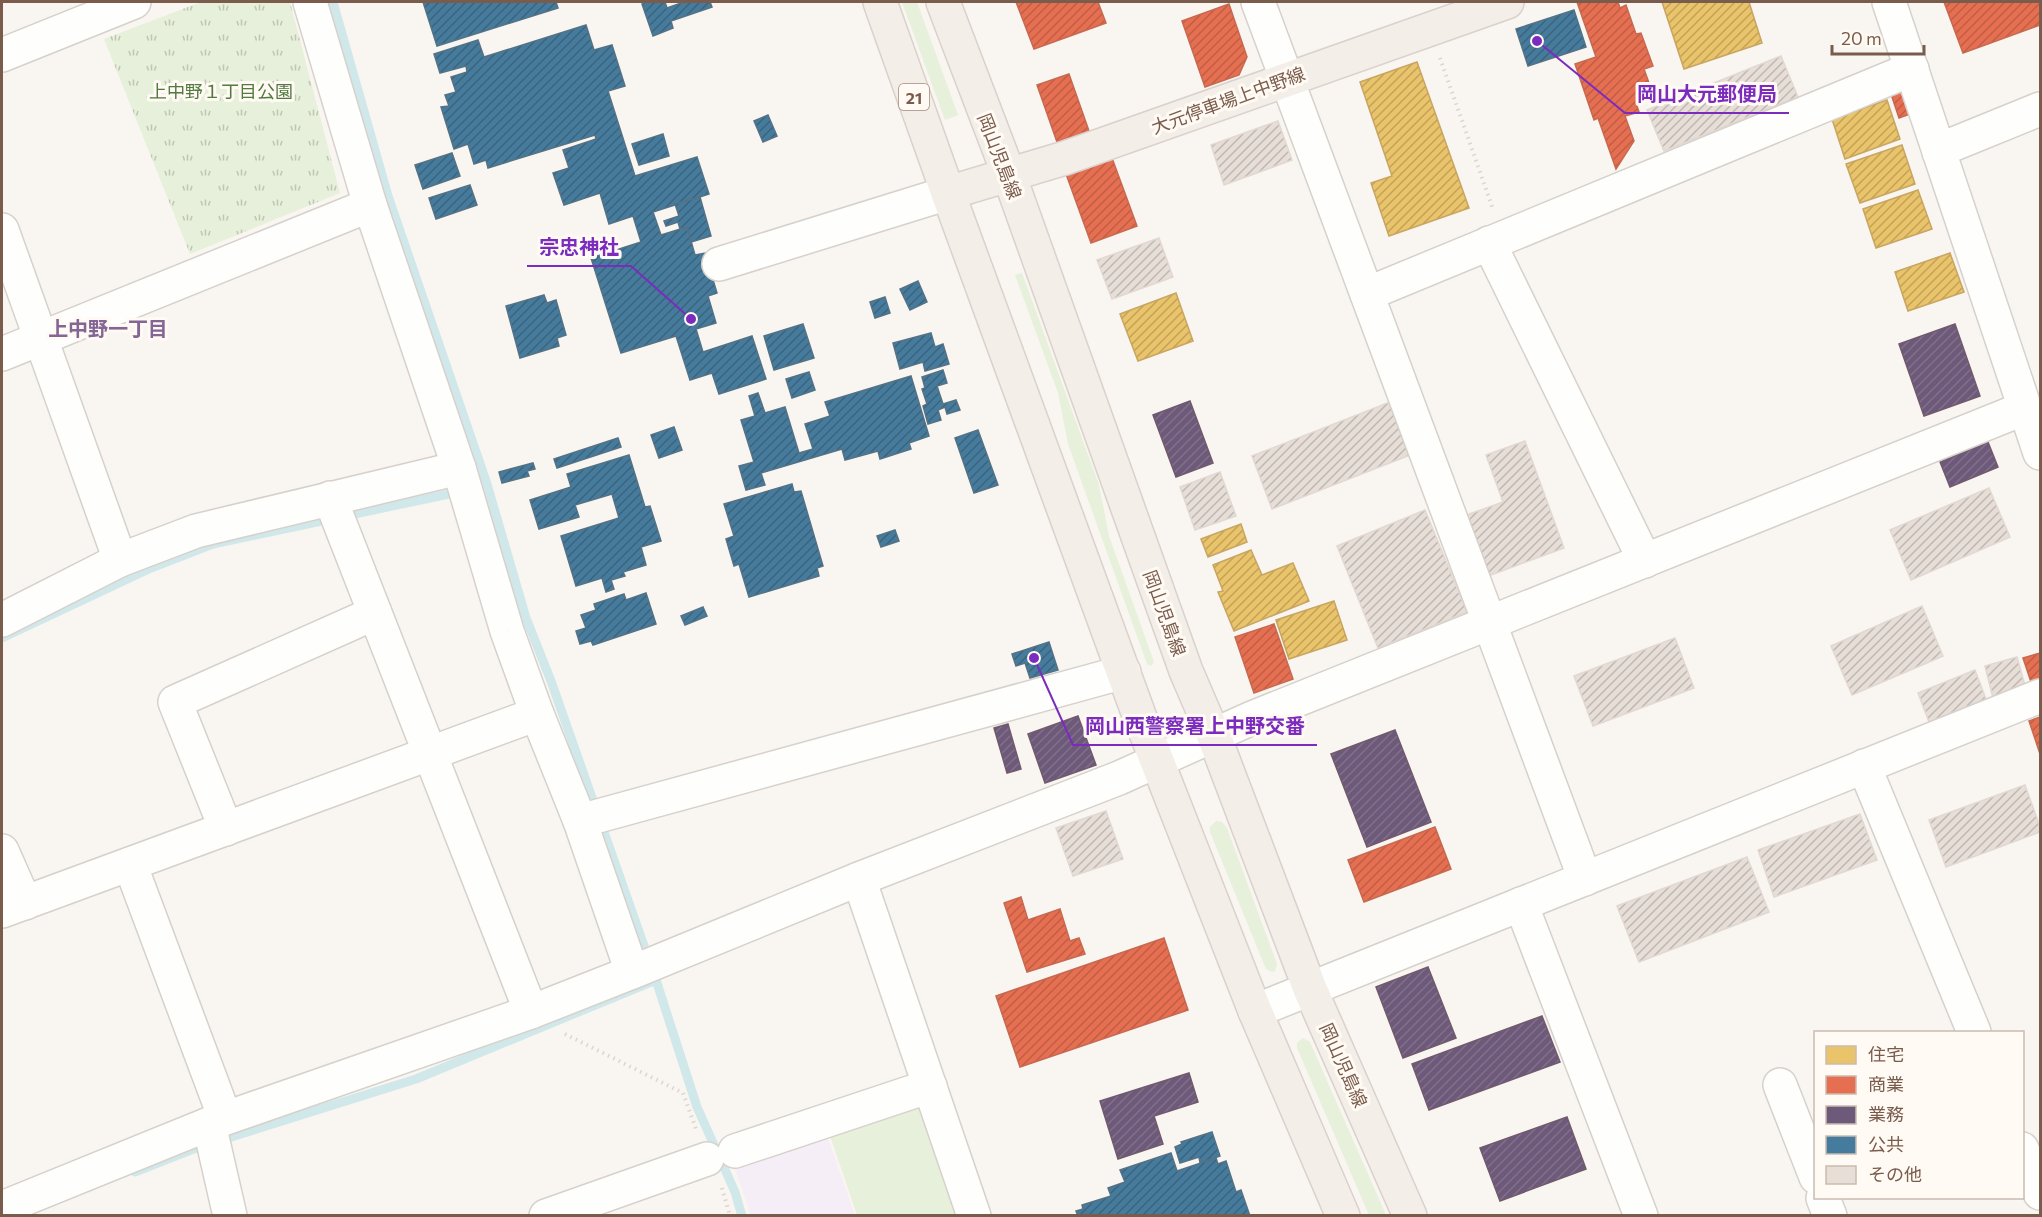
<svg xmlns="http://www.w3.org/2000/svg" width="2042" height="1217" font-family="Commissioner,'Noto Sans JP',sans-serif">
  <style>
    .education { fill: #f6eef6 }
    .green { fill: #e7f0db }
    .park { fill: url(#park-tufts) }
    .homes { fill: url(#homes-hatch); stroke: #c8a561; stroke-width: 1.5 }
    .shops { fill: url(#shops-hatch); stroke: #c66950; stroke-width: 1.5 }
    .offices { fill: url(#offices-hatch); stroke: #715a6c; stroke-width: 1.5 }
    .public { fill: url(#public-hatch); stroke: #557285; stroke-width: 1.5 }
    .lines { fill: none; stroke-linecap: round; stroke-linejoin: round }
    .stream { stroke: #d0e8ea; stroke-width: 9 }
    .building { fill: url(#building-hatch); stroke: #e2d8d2; stroke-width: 1.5 }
    .minor-casing { stroke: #d7d1cb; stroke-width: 36 }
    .major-casing { stroke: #dad1cc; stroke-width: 36 }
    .path { stroke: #dcd5d0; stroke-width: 4; stroke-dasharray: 1.5 4.5; stroke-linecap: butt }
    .minor { stroke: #fefefd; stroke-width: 33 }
    .major { stroke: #f3eee8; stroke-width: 33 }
    .labels { text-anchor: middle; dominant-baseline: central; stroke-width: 6; stroke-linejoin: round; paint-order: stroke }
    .shield { fill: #fffaf3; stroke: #a28b7f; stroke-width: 1.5 }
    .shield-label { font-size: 16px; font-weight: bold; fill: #7a5c4d }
    .park-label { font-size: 18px; fill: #537a41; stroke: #fffaf3 }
    .street-label { font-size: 18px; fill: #7a5c4d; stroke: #fffaf3 }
    .neighbourhood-label { font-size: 20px; font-weight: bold; fill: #846695; stroke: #fffaf3 }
    .leader { fill: none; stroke: #7b2cbf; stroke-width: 2 }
    .callout-dot { fill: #7b2cbf; stroke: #fffaf3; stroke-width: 2 }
    .callout-label { font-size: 20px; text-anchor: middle; font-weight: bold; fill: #7b2cbf; stroke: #fffaf3; stroke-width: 6; stroke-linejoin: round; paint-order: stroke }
  </style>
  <defs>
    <pattern id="park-tufts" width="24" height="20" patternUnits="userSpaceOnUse" patternTransform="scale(1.5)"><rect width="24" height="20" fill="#e7f0db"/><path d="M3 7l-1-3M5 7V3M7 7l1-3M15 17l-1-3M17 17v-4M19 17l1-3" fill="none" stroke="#c0c6b4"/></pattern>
    <pattern id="homes-hatch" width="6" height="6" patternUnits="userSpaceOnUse" patternTransform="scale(1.5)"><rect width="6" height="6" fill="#e9c46a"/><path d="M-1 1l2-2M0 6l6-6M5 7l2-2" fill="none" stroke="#c2a259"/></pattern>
    <pattern id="shops-hatch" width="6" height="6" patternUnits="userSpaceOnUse" patternTransform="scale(1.5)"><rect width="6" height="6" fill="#e76f51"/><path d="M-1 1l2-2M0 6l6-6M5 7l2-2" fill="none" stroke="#c05e45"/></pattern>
    <pattern id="offices-hatch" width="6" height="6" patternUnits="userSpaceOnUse" patternTransform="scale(1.5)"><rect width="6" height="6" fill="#6d597a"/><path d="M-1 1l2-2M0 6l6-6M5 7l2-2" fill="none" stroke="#82708a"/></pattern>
    <pattern id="public-hatch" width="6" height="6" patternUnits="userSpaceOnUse" patternTransform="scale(1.5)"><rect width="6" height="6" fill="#457b9d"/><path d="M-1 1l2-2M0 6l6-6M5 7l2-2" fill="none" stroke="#3d637c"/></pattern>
    <pattern id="building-hatch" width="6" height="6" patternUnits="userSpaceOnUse" patternTransform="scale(1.5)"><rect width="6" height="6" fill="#e6ded7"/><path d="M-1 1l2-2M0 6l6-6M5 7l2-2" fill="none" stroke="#bfb7b1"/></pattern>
  </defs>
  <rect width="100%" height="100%" fill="#f9f5f0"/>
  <!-- education -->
  <polygon class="education" points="825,1129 855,1215 751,1215 732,1161"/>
  <!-- green -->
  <g class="green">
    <polygon points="902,2 917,2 958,115 945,120"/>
    <polygon points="1022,273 1099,485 1109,536 1154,662 1151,666 1147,664 1068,444 1058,393 1015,275"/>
    <polygon points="1216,821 1222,822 1227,828 1277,964 1275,971 1272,972 1266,969 1210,832 1210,827"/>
    <polygon points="1303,1038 1310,1042 1386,1215 1369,1215 1297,1048 1297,1043"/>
    <polygon points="920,1101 958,1214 952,1216 857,1215 827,1127"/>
  </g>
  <!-- park -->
  <polygon class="park" points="201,2 290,2 340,193 190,254 104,39"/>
  <!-- homes -->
  <g class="homes">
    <polygon points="1662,2 1749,2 1762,43 1684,69"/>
    <polygon points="1417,62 1469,208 1389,236 1371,183 1392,176 1360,82"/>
    <polygon points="1887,100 1900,139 1845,159 1832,119"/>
    <polygon points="1902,145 1915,184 1860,203 1846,164"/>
    <polygon points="1918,190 1932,229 1876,248 1863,209"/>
    <polygon points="1950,253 1964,292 1908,311 1895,272"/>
    <polygon points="1176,293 1193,341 1138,361 1120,314"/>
    <polygon points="1241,524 1247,542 1208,557 1201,539"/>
    <polygon points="1251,550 1262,575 1293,563 1309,601 1234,631 1218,592 1223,591 1213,565"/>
    <polygon points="1334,601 1347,640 1289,659 1276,620"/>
  </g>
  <!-- shops -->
  <g class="shops">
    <polygon points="1016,2 1098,2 1106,23 1034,49"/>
    <polygon points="1577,2 1618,2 1620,8 1626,5 1636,34 1641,33 1653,66 1644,69 1654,97 1636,103 1639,112 1625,116 1634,141 1616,169 1598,118 1594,120 1575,64 1596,57"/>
    <polygon points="1944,2 2040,2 2040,25 1963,53"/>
    <polygon points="1229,4 1247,57 1239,75 1205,87 1182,21"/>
    <polygon points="1069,74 1089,131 1057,142 1037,85"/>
    <polygon points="1909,85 1918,111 1899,118 1890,91"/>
    <polygon points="1112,158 1137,226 1091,243 1066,174"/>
    <polygon points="1274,624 1293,679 1254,693 1235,637"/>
    <polygon points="2040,653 2040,679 2031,682 2023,658"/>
    <polygon points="2040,717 2040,754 2029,721"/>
    <polygon points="1435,827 1451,869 1364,902 1348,860"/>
    <polygon points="1021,897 1028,920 1060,909 1070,941 1079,938 1085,954 1027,972 1004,903"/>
    <polygon points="1164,938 1188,1010 1020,1067 996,996"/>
  </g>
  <!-- offices -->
  <g class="offices">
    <polygon points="1955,324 1980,396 1924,416 1899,344"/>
    <polygon points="1190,401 1213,463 1176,477 1153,415"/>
    <polygon points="1988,442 1998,467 1950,487 1940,462"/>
    <polygon points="1078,716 1096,765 1045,783 1028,734"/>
    <polygon points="1008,724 1021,769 1007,773 994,728"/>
    <polygon points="1395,730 1431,822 1367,847 1331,754"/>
    <polygon points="1428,967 1456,1038 1403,1058 1376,987"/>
    <polygon points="1542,1016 1560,1062 1429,1110 1412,1064"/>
    <polygon points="1189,1073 1198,1102 1154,1116 1163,1144 1118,1159 1100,1101"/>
    <polygon points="1567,1117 1586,1169 1500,1201 1480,1148"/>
  </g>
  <!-- public -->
  <g class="public">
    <polygon points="423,2 556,2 558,8 437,46"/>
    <polygon points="649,2 665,2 667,8 684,2 710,2 712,7 671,21 673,28 653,36 642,4"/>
    <polygon points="1574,10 1586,47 1528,66 1516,29"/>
    <polygon points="586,25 594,50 612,45 625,86 608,91 635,176 697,157 709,194 653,212 661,235 687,227 695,255 705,253 717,293 708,296 716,323 696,329 703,352 752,336 766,379 719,394 712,373 690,380 676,336 621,353 591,258 641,242 633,216 609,224 600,193 564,205 553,173 569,168 563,150 596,139 595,135 488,168 486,160 474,164 468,144 454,149 441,107 449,106 445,95 456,92 451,77 467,72 466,66 440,73 434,54 478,40 484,57"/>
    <polygon points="768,115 777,136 763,142 754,121"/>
    <polygon points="663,134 669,156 639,165 632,144"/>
    <polygon points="452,153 460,176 423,189 415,165"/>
    <polygon points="470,185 477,205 436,219 429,198"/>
    <polygon points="700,197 711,236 691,242 687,227 680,229 678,222 666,226 664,221 679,216 675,204"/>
    <polygon points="918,281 927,302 910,310 900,289"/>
    <polygon points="544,295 547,303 556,300 566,335 557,338 559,346 520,358 506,306"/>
    <polygon points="885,297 890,313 875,318 870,302"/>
    <polygon points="803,324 814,358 774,370 764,336"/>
    <polygon points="931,333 935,347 943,344 949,364 925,371 923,362 900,369 893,343"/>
    <polygon points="943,370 947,383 937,386 943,404 956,400 960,410 947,414 945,407 938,410 941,420 928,424 923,406 927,404 922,389 925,388 922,377"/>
    <polygon points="809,372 815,390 792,398 786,379"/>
    <polygon points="911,376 929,436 909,443 911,449 880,459 878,451 845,460 842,449 761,473 765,485 746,490 739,466 754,462 741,420 755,416 749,396 758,393 765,413 785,407 799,453 813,449 805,424 830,416 825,402"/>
    <polygon points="674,427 682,450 659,458 651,435"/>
    <polygon points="978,430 998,485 974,493 955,438"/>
    <polygon points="618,438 621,447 557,468 554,459"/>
    <polygon points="629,455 645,507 650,506 661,541 641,547 646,565 623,572 625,576 611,580 614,589 606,592 602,578 576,586 561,536 619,518 612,494 575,505 579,517 539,529 530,500 571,487 567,474"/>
    <polygon points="533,463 535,469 527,471 529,476 502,483 499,472"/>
    <polygon points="792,484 794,492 801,491 823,566 817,568 819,576 749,597 739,564 734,566 726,539 734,536 724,504"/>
    <polygon points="895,530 899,541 881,547 877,536"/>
    <polygon points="646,593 656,624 593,645 591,641 580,644 576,631 586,628 581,615 596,610 594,604 624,594 626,600"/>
    <polygon points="703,607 707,616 685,625 681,616"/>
    <polygon points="1049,642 1058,670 1030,678 1025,663 1016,666 1012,654"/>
    <polygon points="1212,1132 1220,1156 1200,1163 1199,1157 1180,1163 1175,1147 1182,1144 1181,1142"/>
    <polygon points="1171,1153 1177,1171 1216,1158 1218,1164 1226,1161 1236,1192 1241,1190 1250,1216 1078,1216 1076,1211 1083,1209 1082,1205 1111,1196 1108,1188 1125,1182 1120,1170"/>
  </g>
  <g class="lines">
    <!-- stream -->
    <g class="stream">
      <polyline points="333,2 388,196 487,484 526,618 551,681 656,980 697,1107 735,1192 742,1216"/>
      <polyline points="2,638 151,568 213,544 449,494"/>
      <polyline points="135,1172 196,1148 416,1079 656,980"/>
    </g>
  </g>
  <!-- building -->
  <g class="building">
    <polygon points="1781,56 1798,97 1664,151 1647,110"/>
    <polygon points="1278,121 1292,160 1224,185 1211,145"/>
    <polygon points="1159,238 1173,277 1112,299 1097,260"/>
    <polygon points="1390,402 1410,455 1272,509 1252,456"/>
    <polygon points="1525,441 1564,548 1483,578 1461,517 1503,502 1486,455"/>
    <polygon points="1220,472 1236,516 1195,530 1180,487"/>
    <polygon points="1989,488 2010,537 1911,580 1890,530"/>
    <polygon points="1425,510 1467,612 1378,648 1337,546"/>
    <polygon points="1922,606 1943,656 1852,695 1831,646"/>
    <polygon points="1675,638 1694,688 1593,726 1574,676"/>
    <polygon points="2017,657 2026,689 1993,698 1985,666"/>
    <polygon points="1975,670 1986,699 1929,722 1918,693"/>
    <polygon points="2025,785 2040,827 2040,832 1946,867 1929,820"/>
    <polygon points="1106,811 1123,859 1073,876 1056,828"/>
    <polygon points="1860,814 1877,860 1774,897 1758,850"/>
    <polygon points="1747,857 1769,912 1639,962 1617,906"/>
  </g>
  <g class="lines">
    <!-- minor casing -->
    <g class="minor-casing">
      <g id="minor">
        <polyline points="310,2 370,205 459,468 507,631 537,714 580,821 632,972"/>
        <polyline points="1258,2 1585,879"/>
        <polyline points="1889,2 2040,453"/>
        <polyline points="2,55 134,2"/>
        <polyline points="1939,152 1949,146 2040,109"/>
        <polyline points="2,230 120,560"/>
        <polyline points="1489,243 1645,561"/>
        <polyline points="719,264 948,193"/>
        <polyline points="1367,294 1912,69"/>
        <polyline points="2,354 370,205"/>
        <polyline points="330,498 531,1012"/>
        <polyline points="2,620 120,560 196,531 459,468"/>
        <polyline points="1864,766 1974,1032"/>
        <polyline points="580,821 1124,672"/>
        <polyline points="226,829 175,702 375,613"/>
        <polyline points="2,851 25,903"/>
        <polyline points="130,864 225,1118"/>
        <polyline points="859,879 974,1216"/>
        <polyline points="1521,904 1641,1216"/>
        <polyline points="2,911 537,714"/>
        <polyline points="1255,1011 2040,696"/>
        <polyline points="1780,1085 1816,1177"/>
        <polyline points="209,1124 230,1216"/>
        <polyline points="2022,1149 2040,1193"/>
        <polyline points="735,1151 930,1086"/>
        <polyline points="1823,1198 1830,1216"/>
        <polyline points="2,1208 209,1124 531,1012 640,969 859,879 1119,778 1252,718 2025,408"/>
        <polyline points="546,1216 707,1159"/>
      </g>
    </g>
    <!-- major casing -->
    <g class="major-casing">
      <g id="major">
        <polyline points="880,2 948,193 1139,715 1255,1011 1343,1216"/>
        <polyline points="943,2 1009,175 1186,671 1214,736 1310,989 1410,1216"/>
        <polyline points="948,193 1065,158 1507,2"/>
      </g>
    </g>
    <!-- path -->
    <g class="path">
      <polyline points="1440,58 1493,209"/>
      <polyline points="565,1034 683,1093 696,1129"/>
      <polyline points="722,1188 730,1216"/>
    </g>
    <!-- minor -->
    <use href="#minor" class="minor"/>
    <!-- major -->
    <use href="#major" class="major"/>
  </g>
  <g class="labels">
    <!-- shield labels -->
    <rect class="shield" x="899" y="84" width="30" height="26" rx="4.5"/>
    <g class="shield-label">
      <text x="914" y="97">21</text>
    </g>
    <!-- park labels -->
    <g class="park-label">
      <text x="221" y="91">上中野１丁目公園</text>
    </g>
    <!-- street labels -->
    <g class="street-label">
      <text transform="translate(1228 100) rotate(-20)">大元停車場上中野線</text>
      <text transform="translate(1000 156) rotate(69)">岡山児島線</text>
      <text transform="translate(1165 613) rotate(70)">岡山児島線</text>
      <text transform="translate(1344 1065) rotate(66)">岡山児島線</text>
    </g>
    <!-- neighbourhood labels -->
    <g class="neighbourhood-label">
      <text x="108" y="328">上中野一丁目</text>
    </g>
  </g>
  <!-- callouts -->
  <path class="leader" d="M1537 41L1625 113H1789M691 319L631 266H527M1034 658L1073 745H1317"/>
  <g class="callout-dot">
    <circle cx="1537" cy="41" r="6"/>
    <circle cx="691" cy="319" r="6"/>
    <circle cx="1034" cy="658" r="6"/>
  </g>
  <g class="callout-label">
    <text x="1707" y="101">岡山大元郵便局</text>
    <text x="579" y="254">宗忠神社</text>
    <text x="1195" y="733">岡山西警察署上中野交番</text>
  </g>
  <!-- border -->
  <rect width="2042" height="1217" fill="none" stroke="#7a5c4d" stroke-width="6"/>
  <!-- legend -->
  <rect x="1814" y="1031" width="210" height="168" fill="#fffaf3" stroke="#cabbb1" stroke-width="1.5"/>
  <rect x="1826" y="1046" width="30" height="18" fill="#e9c46a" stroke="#cabbb1" stroke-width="1.5"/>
  <text x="1868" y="1061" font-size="18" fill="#7a5c4d">住宅</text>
  <rect x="1826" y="1076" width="30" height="18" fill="#e76f51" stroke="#cabbb1" stroke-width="1.5"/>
  <text x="1868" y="1091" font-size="18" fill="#7a5c4d">商業</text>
  <rect x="1826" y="1106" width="30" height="18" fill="#6d597a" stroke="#cabbb1" stroke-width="1.5"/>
  <text x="1868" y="1121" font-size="18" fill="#7a5c4d">業務</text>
  <rect x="1826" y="1136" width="30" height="18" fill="#457b9d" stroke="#cabbb1" stroke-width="1.5"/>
  <text x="1868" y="1151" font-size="18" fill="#7a5c4d">公共</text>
  <rect x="1826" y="1166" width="30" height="18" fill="#e6ded7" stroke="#cabbb1" stroke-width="1.5"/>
  <text x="1868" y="1181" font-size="18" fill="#7a5c4d">その他</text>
  <!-- scale -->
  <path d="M1832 45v9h92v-9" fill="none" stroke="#7a5c4d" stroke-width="3"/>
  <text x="1841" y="45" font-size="18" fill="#7a5c4d" stroke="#fffaf3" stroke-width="4.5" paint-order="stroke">20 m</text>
</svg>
